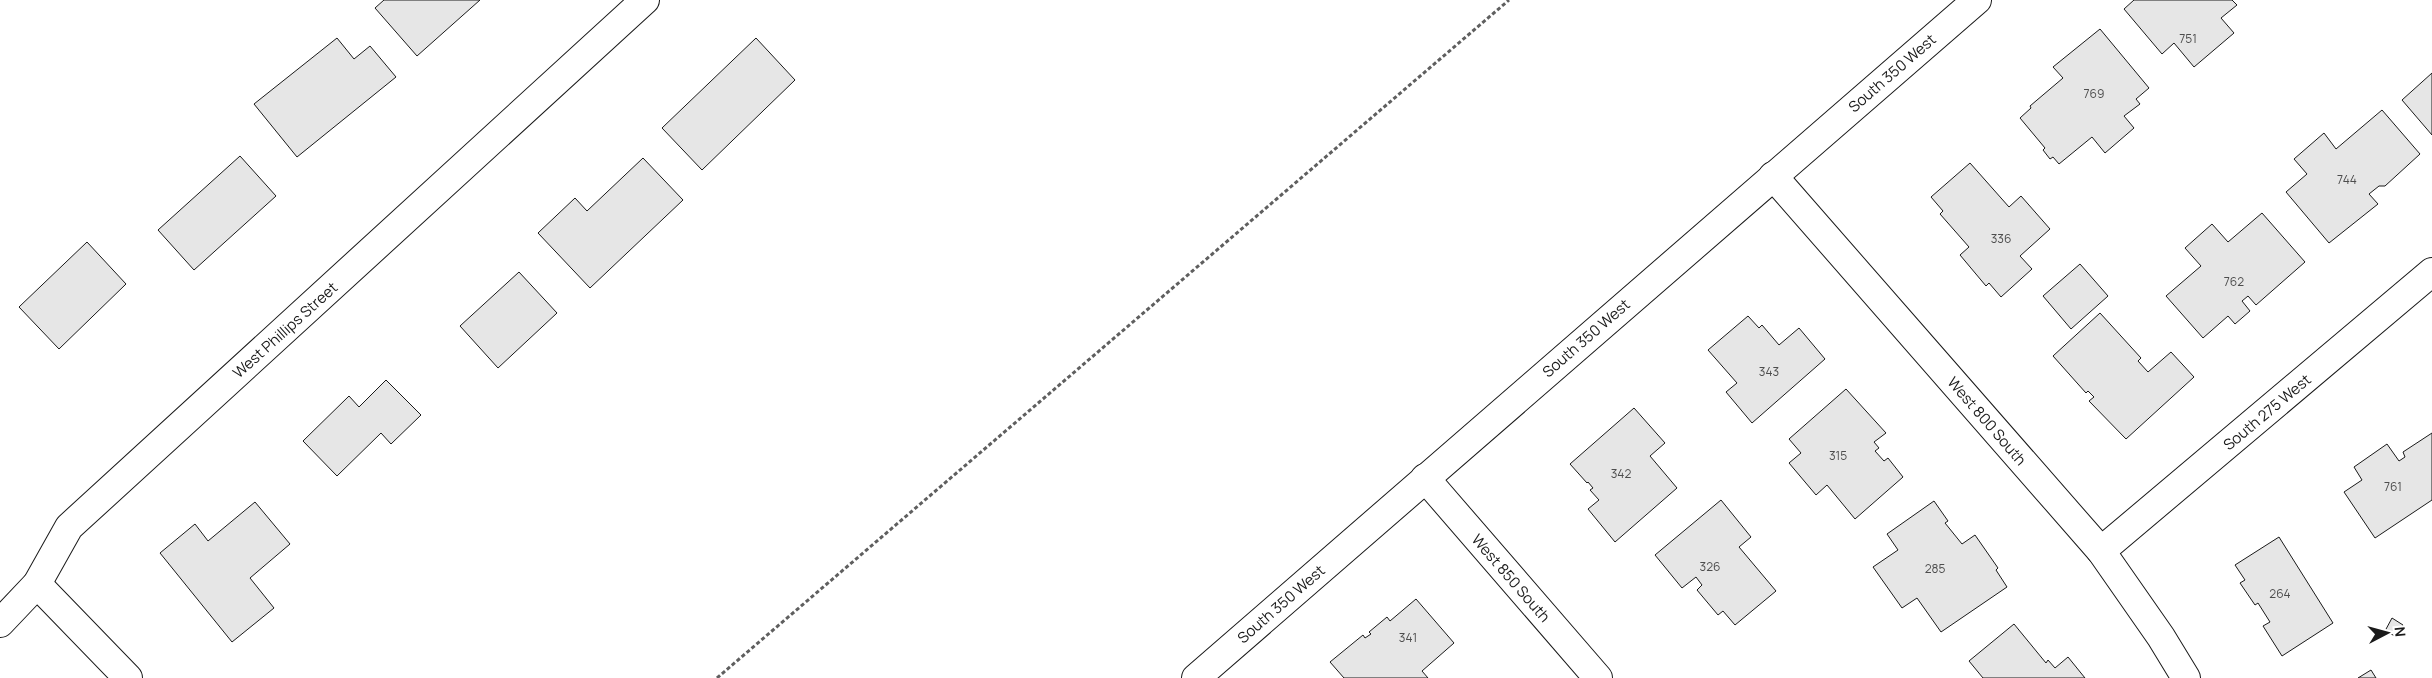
<svg xmlns="http://www.w3.org/2000/svg" width="2432" height="678" font-family="Manrope,sans-serif">
  <style>
    .building { fill: #e6e6e6; stroke: #1a1a1a }
    .lines { fill: none; stroke-linecap: round; stroke-linejoin: round }
    .minor-casing { stroke: #1a1a1a; stroke-width: 30 }
    .path { stroke: #5f5f5f; stroke-width: 3; stroke-dasharray: 4 2.5; stroke-linecap: butt }
    .minor { stroke: #fff; stroke-width: 28 }
    .labels { text-anchor: middle; dominant-baseline: central; stroke-width: 4; stroke-linejoin: round; paint-order: stroke }
    .number-label { font-size: 12px; fill: #4d4d4d }
    .street-label { font-size: 15px; fill: #1a1a1a; stroke: #fff }
  </style>
  <rect width="100%" height="100%" fill="#fff"/>
  <!-- building -->
  <g class="building">
    <polygon points="384,0 480,0 417,56 375,8"/>
    <polygon points="2134,0 2232,0 2237,5 2221,18 2234,33 2194,67 2174,43 2162,54 2124,9"/>
    <polygon points="2100,29 2149,88 2136,99 2140,104 2124,116 2134,128 2105,153 2092,137 2059,164 2053,157 2050,159 2043,150 2045,148 2020,118 2031,108 2030,106 2063,78 2053,67"/>
    <polygon points="337,38 354,59 370,46 396,77 297,157 254,104"/>
    <polygon points="756,38 795,80 702,170 662,128"/>
    <polygon points="2432,73 2432,135 2402,100"/>
    <polygon points="2382,110 2420,154 2385,186 2379,186 2369,194 2378,204 2329,243 2286,192 2307,174 2294,159 2324,133 2336,149"/>
    <polygon points="240,156 276,196 194,270 158,230"/>
    <polygon points="643,158 683,200 590,288 538,233 575,198 587,211"/>
    <polygon points="1970,163 2009,207 2021,196 2050,229 2020,256 2032,269 2001,297 1989,283 1986,286 1960,255 1969,247 1940,214 1943,211 1931,197"/>
    <polygon points="2262,213 2305,262 2256,305 2248,296 2242,301 2250,311 2235,324 2228,316 2203,338 2166,296 2201,266 2185,248 2212,224 2228,242"/>
    <polygon points="87,242 126,284 59,349 19,307"/>
    <polygon points="2080,264 2108,296 2071,329 2043,296"/>
    <polygon points="519,272 557,313 498,368 460,326"/>
    <polygon points="2100,313 2141,358 2138,361 2148,372 2171,352 2194,377 2126,439 2089,401 2094,397 2088,391 2086,393 2053,356"/>
    <polygon points="1748,316 1759,328 1762,325 1779,345 1799,328 1825,359 1752,423 1726,392 1737,383 1708,350"/>
    <polygon points="386,380 421,415 391,444 381,433 337,476 303,441 349,396 359,407"/>
    <polygon points="1846,389 1886,433 1874,442 1879,448 1875,451 1884,461 1888,458 1903,477 1855,519 1827,485 1816,495 1789,463 1801,453 1789,439"/>
    <polygon points="1634,408 1665,443 1650,456 1677,488 1615,542 1588,509 1599,500 1590,490 1593,488 1588,482 1587,483 1570,464"/>
    <polygon points="2432,433 2432,500 2375,538 2344,492 2362,480 2354,467 2387,444 2399,461 2405,457 2403,452"/>
    <polygon points="1721,500 1751,537 1739,547 1776,591 1735,625 1723,611 1718,615 1697,590 1702,585 1696,577 1682,588 1655,555"/>
    <polygon points="1934,501 1948,521 1945,523 1962,544 1975,535 1998,568 1996,570 2007,587 1941,632 1917,598 1902,608 1873,567 1898,550 1887,534"/>
    <polygon points="255,502 290,544 250,578 274,608 232,642 160,553 195,524 208,541"/>
    <polygon points="2279,537 2333,623 2282,656 2263,626 2270,622 2258,603 2255,605 2240,583 2245,580 2235,565"/>
    <polygon points="1416,599 1454,643 1422,671 1428,678 1344,678 1330,662 1363,635 1365,638 1371,634 1369,632 1387,617 1390,621"/>
    <polygon points="2392,618 2403,625 2397,637 2385,631"/>
    <polygon points="2014,624 2046,663 2048,660 2055,668 2068,657 2085,678 1983,678 1969,661"/>
    <polygon points="2371,670 2376,678 2358,678"/>
  </g>
  <g class="lines">
    <!-- minor casing -->
    <g class="minor-casing">
      <g id="minor">
        <polyline points="1773,176 2101,551 2161,637 2186,678"/>
        <polyline points="1425,478 1598,678"/>
        <polyline points="2101,551 2432,272"/>
        <polyline points="37,584 128,678"/>
        <polyline points="0,623 37,584 69,527 645,0"/>
        <polyline points="1196,678 1977,0"/>
      </g>
    </g>
    <!-- path -->
    <polyline class="path" points="717,678 1509,0"/>
    <!-- minor -->
    <use href="#minor" class="minor"/>
  </g>
  <g class="labels">
    <!-- number labels -->
    <g class="number-label">
      <text x="2188" y="38">751</text>
      <text x="2094" y="93">769</text>
      <text x="2347" y="179">744</text>
      <text x="2001" y="238">336</text>
      <text x="2234" y="281">762</text>
      <text x="1769" y="371">343</text>
      <text x="1838" y="455">315</text>
      <text x="1621" y="473">342</text>
      <text x="2393" y="486">761</text>
      <text x="1710" y="566">326</text>
      <text x="1935" y="568">285</text>
      <text x="2280" y="593">264</text>
      <text x="1408" y="637">341</text>
    </g>
    <!-- street labels -->
    <g class="street-label">
      <text transform="translate(1892 73) rotate(-41)">South 350 West</text>
      <text transform="translate(285 330) rotate(-42)">West Phillips Street</text>
      <text transform="translate(1586 338) rotate(-41)">South 350 West</text>
      <text transform="translate(2267 412) rotate(-40)">South 275 West</text>
      <text transform="translate(1987 421) rotate(49)">West 800 South</text>
      <text transform="translate(1511 578) rotate(49)">West 850 South</text>
      <text transform="translate(1281 604) rotate(-41)">South 350 West</text>
    </g>
  </g>
  <!-- north arrow -->
  <g transform="translate(2387 633) rotate(84)" stroke="#ffffff" stroke-width="4" paint-order="stroke">
  <path d="M0-4L9 19L0 12L-9 19Z" fill="#1a1a1a"/>
  <text y="-8" font-size="14" font-weight="bold" text-anchor="middle" fill="#1a1a1a">N</text>
  </g>
</svg>
